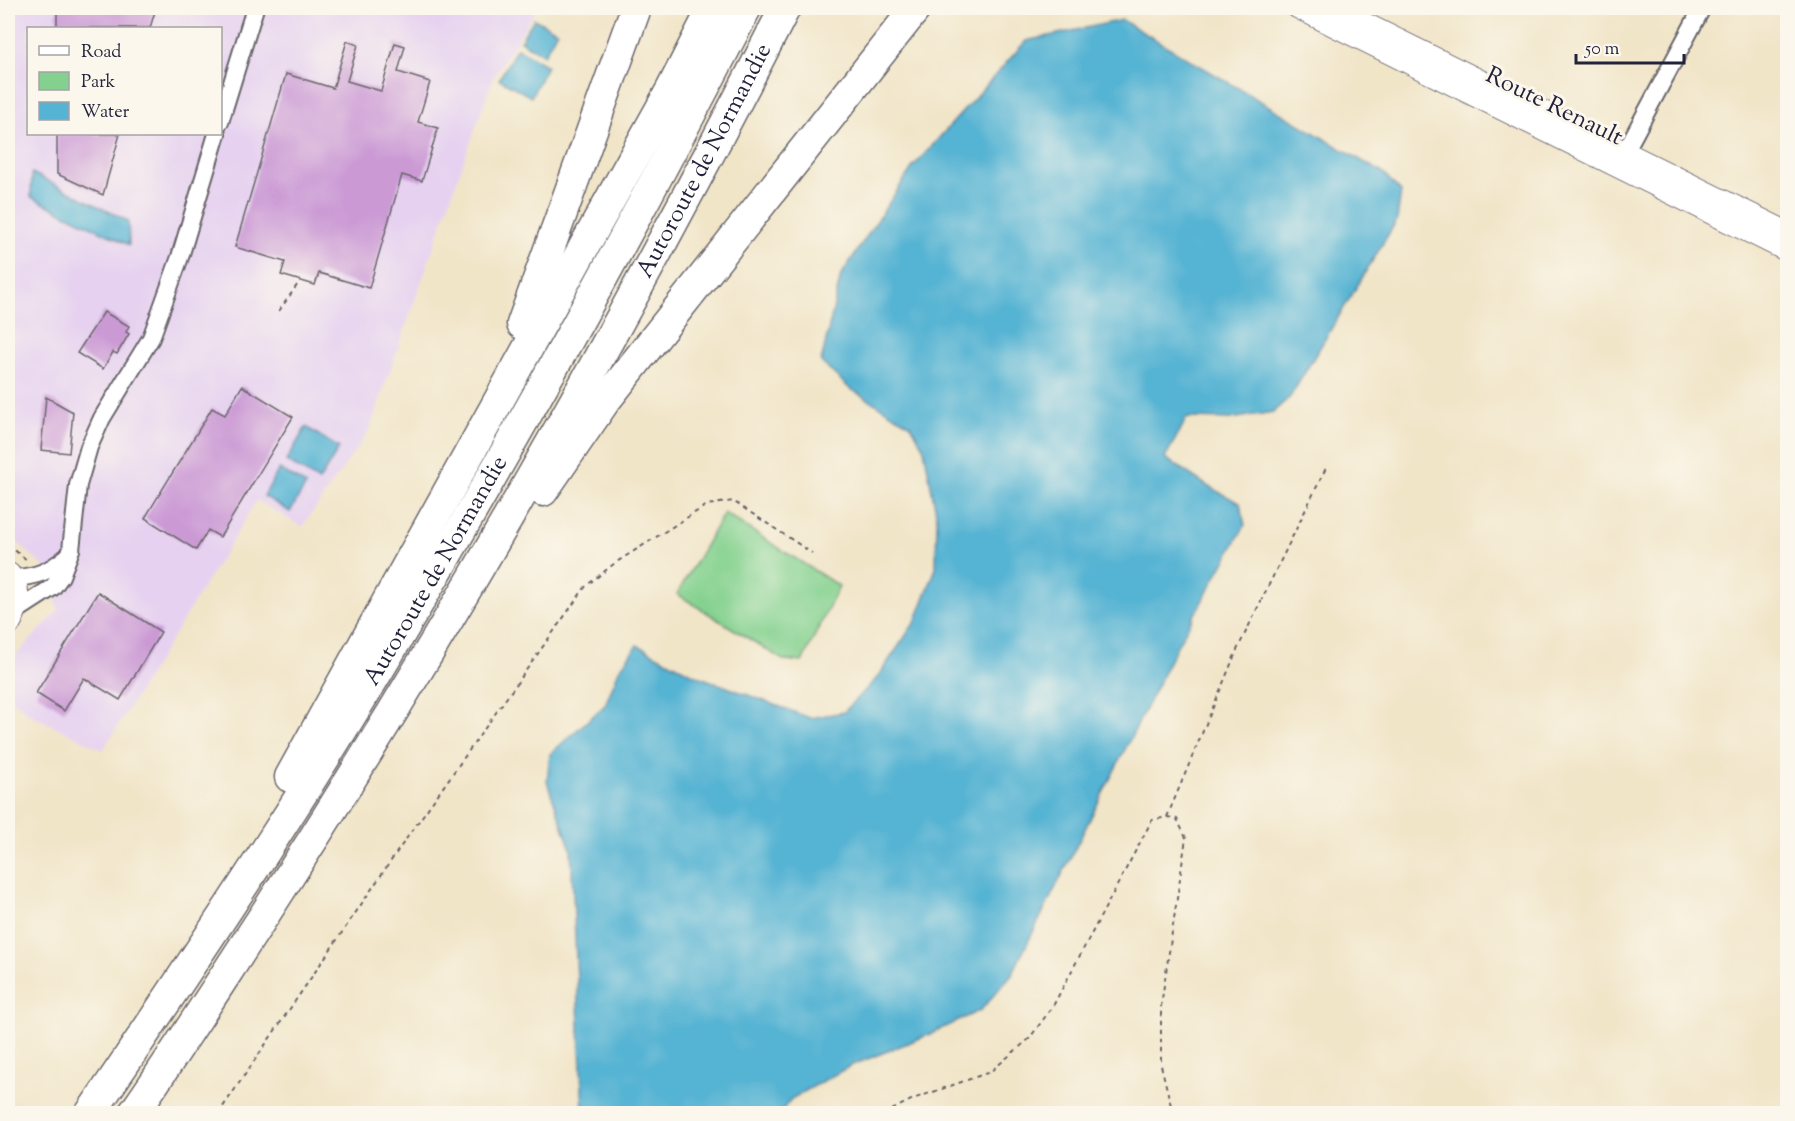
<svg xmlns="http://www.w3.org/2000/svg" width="1795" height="1121" font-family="'Sorts Mill Goudy',serif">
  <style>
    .built { fill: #e6d2f0; fill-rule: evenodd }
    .green { fill: #84d18f; stroke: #537a65; stroke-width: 1.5 }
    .water { fill: #55b3d3; stroke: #3c6a87; stroke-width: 1.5 }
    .building { fill: #cb9ad5 }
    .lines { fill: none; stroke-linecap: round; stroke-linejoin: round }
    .minor-casing { stroke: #6a666c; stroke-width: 20 }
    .tertiary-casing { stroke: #6a666c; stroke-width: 22 }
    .primary-casing { stroke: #6a666c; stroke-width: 28 }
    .motorway-casing { stroke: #6a666c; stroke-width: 33 }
    .path { stroke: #6a666c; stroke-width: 2; stroke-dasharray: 4.5 4.5; stroke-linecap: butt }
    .minor { stroke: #fff; stroke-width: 16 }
    .tertiary { stroke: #fff; stroke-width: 20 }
    .primary { stroke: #fff; stroke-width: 26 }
    .motorway { stroke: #fff; stroke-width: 30 }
    .labels { text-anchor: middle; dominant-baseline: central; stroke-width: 6; stroke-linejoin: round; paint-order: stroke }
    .street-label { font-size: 24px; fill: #22223b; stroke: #fbf7ec }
  </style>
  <rect width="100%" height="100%" fill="#fbf7ec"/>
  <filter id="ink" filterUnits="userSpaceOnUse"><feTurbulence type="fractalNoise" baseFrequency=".0167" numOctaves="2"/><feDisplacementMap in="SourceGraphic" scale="12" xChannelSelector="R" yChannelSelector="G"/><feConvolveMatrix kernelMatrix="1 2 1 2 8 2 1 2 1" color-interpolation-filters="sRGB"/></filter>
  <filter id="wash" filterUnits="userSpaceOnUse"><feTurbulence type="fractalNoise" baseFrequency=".008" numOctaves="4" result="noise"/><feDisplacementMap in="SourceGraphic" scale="24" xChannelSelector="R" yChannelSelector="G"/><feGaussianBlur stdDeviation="1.35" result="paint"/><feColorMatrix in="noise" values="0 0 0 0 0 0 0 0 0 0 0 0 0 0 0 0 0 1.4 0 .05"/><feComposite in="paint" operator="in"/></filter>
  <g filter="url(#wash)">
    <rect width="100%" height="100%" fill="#f1e5c8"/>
    <!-- built -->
    <path class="built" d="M8 8H537L493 78 369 431 302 527 257 500 103 750 31 715 8 697V663L59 610 43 566 8 534ZM28 28H220V134H28Z"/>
    <!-- green -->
    <polygon class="green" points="724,513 839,586 802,662 783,660 677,594"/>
    <!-- water -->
    <g class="water">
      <polygon points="534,19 557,31 544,55 520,41"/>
      <polygon points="1122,20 1383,173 1401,192 1397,220 1290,397 1273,412 1231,419 1187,418 1165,458 1209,487 1240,503 1245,525 1177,646 1012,974 981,1010 928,1035 850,1066 791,1099 780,1113 583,1113 571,849 547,782 550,754 605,705 619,670 637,645 695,675 810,718 844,712 877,678 915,622 936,568 937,518 924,449 911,425 849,388 821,362 841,275 912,168 1026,41"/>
      <polygon points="517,48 547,66 531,97 499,79"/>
      <polygon points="32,173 128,221 129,245 31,197"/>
      <polygon points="306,427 339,448 319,481 286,461"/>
      <polygon points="279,469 306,485 290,512 264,496"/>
    </g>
    <g id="blocks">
      <!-- building -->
      <g class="building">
        <polygon points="57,8 156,8 150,28 57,28"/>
        <polygon points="347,41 358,45 347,81 381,91 395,43 405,46 398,72 430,82 418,122 438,128 422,181 402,175 369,288 319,273 315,285 281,275 285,262 235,247 286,74 333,88"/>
        <polygon points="57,134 120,134 103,195 57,174"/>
        <polygon points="104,312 129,326 126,332 129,334 117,354 113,352 103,369 77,353"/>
        <polygon points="242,386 293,417 220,537 208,530 196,550 145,518 212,408 225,415"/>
        <polygon points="46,397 73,412 69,453 41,450"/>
        <polygon points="98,592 161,632 120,700 84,678 64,711 36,693"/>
      </g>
    </g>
  </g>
  <g filter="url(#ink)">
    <use href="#blocks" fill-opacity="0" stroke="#6a666c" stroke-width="1.5"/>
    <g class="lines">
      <!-- minor casing -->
      <g class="minor-casing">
        <g id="minor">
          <polyline points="220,122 255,8"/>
          <polyline points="1626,150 1702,8"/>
          <path d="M10 579C38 576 47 573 68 556"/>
          <polyline points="13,613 53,587 61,576 71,550 78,485 89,447 102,418 151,338 180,257 217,134"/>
        </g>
      </g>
      <!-- tertiary casing -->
      <g class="tertiary-casing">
        <g id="tertiary">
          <polyline points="1297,8 1788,252"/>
          <polyline points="1335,8 1788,232"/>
        </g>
      </g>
      <!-- primary casing -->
      <g class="primary-casing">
        <path id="primary" d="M8 576C19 590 17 607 8 622"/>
      </g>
      <!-- motorway casing -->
      <g class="motorway-casing">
        <g id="motorway">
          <polyline points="522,324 636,8"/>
          <polyline points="543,491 605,401 916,8"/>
          <polyline points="290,777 671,90 713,8"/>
          <path id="s1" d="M90 1114C205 945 319 774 422 597 535 404 643 207 746 8"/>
          <path id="s2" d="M133 1114C179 1048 221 981 265 914 455 622 627 318 785 8"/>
        </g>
      </g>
      <!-- path -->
      <g class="path">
        <polyline points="279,311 300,281"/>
        <polyline points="8,545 27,560"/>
        <polyline points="1167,817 1237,650 1326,468"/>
        <polyline points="218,1114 399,849 586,586 615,563 707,505 733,501 812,553"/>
        <polyline points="884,1114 913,1099 990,1072 1029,1039 1053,1006 1152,820 1167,817 1177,819 1186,838 1161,1006 1161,1065 1173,1114"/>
      </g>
      <!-- minor -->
      <use href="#minor" class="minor"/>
      <!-- tertiary -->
      <use href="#tertiary" class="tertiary"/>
      <!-- primary -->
      <use href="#primary" class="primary"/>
      <!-- motorway -->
      <use href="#motorway" class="motorway"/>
    </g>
  </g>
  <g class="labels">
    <!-- street labels -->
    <g class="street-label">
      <text transform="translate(1554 107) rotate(26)">Route Renault</text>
      <text stroke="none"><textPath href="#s2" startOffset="1112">Autoroute de Normandie</textPath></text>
      <text stroke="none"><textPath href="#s1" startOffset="644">Autoroute de Normandie</textPath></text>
    </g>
  </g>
  <!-- margin -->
  <rect width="1795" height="1121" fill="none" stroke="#fbf7ec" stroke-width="30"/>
  <!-- legend -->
  <rect x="27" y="27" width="195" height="108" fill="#fbf7ec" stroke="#a4a2a5" stroke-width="1.5"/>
  <rect x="39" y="46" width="30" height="9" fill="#ffffff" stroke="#a4a2a5" stroke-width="1.5"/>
  <text x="81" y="57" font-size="18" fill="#22223b">Road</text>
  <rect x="39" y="72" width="30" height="18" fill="#84d18f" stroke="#a4a2a5" stroke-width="1.5"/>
  <text x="81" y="87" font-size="18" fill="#22223b">Park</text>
  <rect x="39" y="102" width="30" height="18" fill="#55b3d3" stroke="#a4a2a5" stroke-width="1.5"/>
  <text x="81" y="117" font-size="18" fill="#22223b">Water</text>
  <!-- scale -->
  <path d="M1576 54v9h108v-9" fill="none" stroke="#22223b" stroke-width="3"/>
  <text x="1585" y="54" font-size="18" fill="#22223b" stroke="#fbf7ec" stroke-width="4.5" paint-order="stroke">50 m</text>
</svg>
